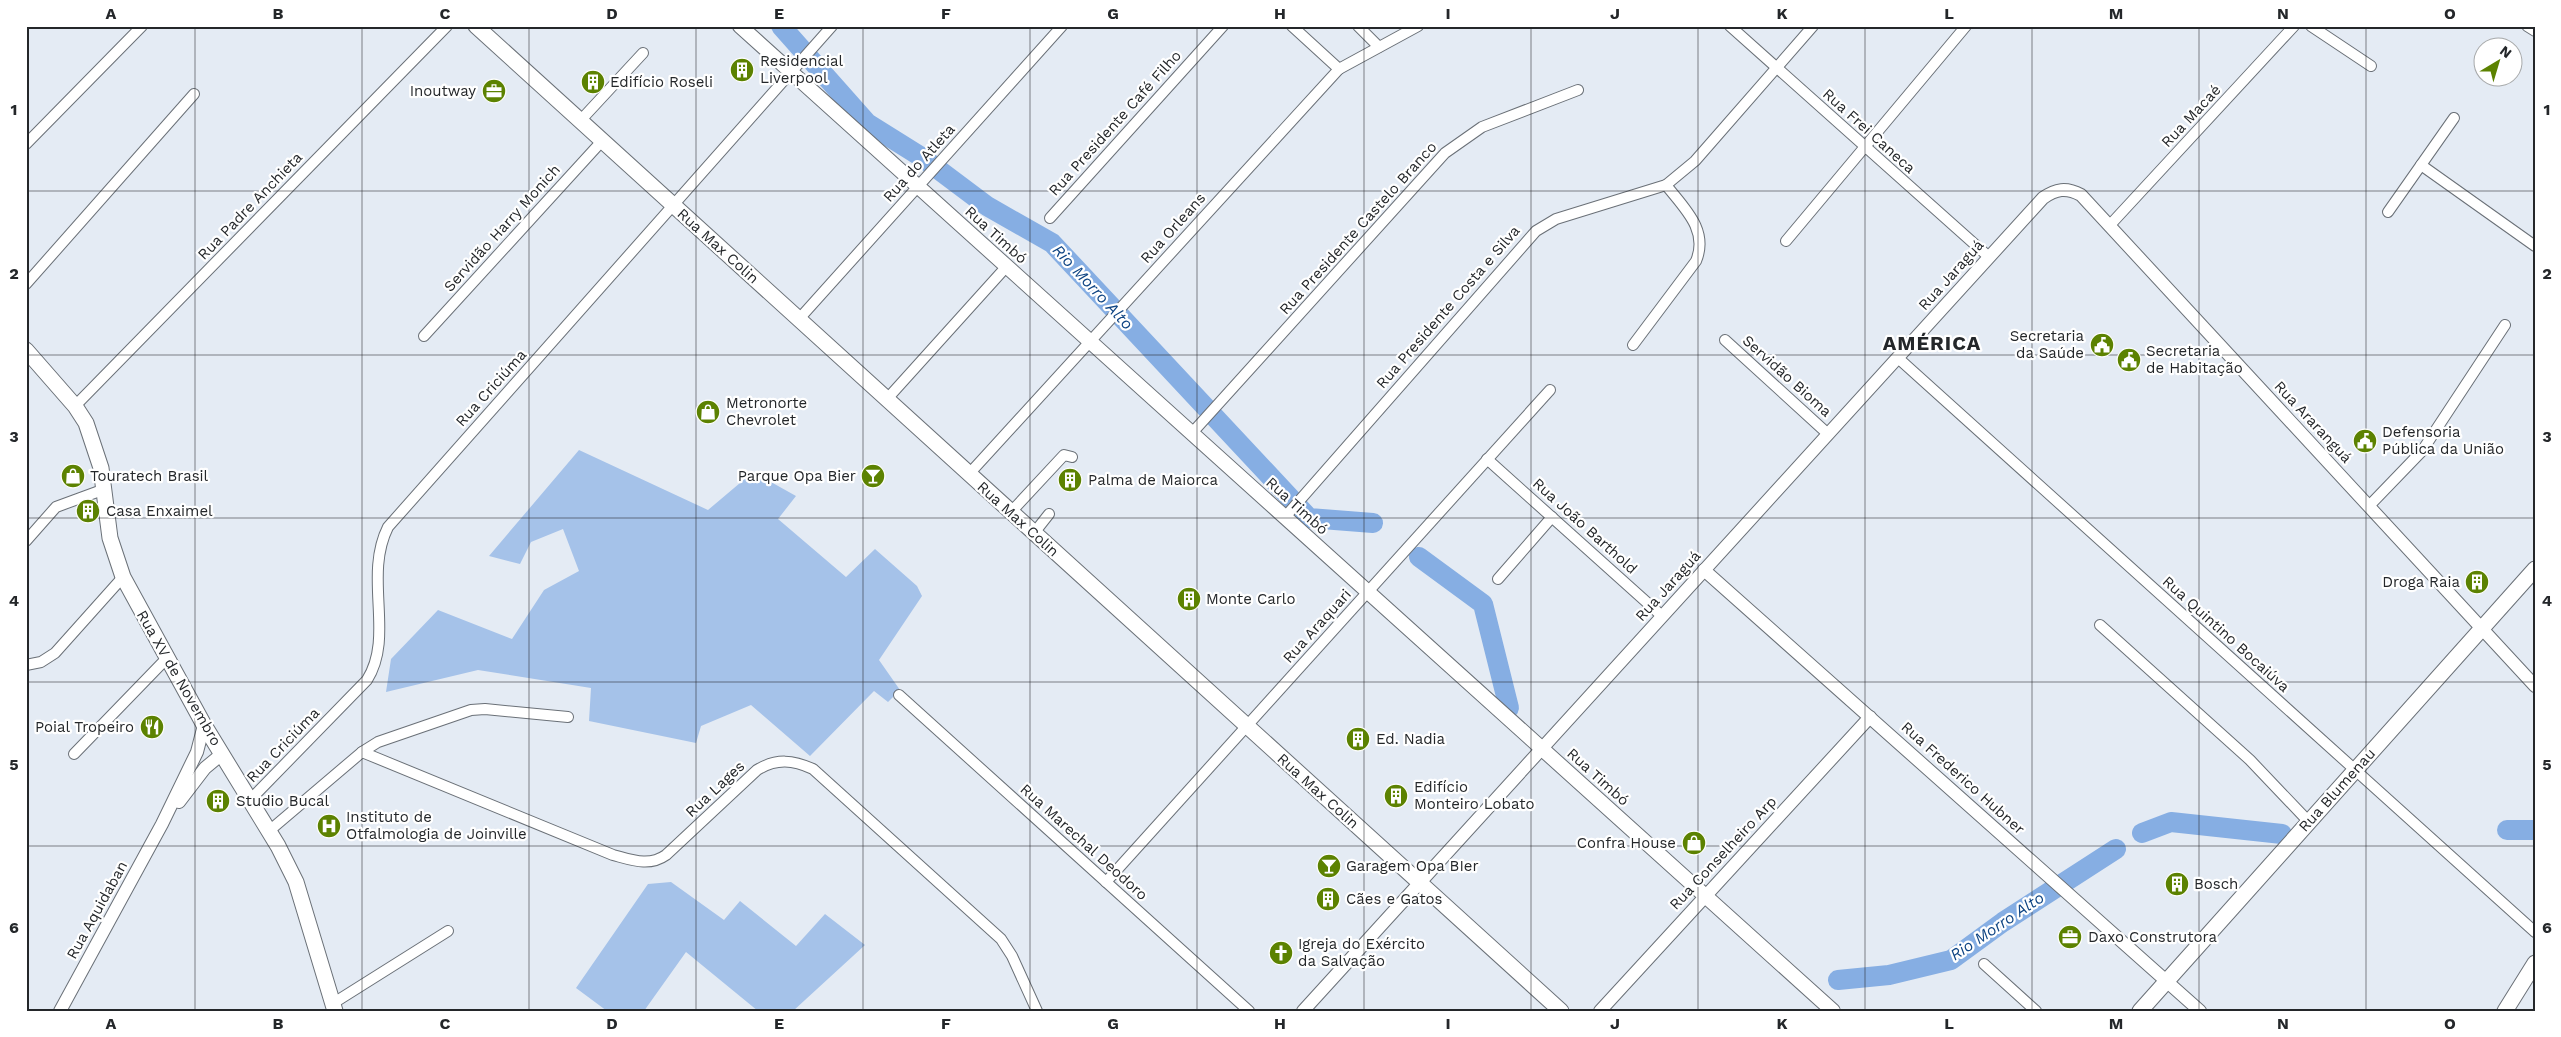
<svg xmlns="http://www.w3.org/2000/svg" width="2561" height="1037" font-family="'Work Sans',sans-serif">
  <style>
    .green { fill: #a5c2e9 }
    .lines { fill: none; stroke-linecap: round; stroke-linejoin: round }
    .river { stroke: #86aee3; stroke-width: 20 }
    .minor-casing { stroke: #6a7077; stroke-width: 12 }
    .tertiary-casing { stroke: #6a7077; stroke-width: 14 }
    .secondary-casing { stroke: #6a7077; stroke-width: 16 }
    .primary-casing { stroke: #6a7077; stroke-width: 17 }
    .minor { stroke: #fff; stroke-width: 10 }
    .tertiary { stroke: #fff; stroke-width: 12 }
    .secondary { stroke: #fff; stroke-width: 14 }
    .primary { stroke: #fff; stroke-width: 15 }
    .grid { fill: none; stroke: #24272a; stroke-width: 1; stroke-opacity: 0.55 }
    .labels { text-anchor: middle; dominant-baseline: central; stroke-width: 4.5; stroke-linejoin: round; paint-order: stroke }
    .poi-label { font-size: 15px; fill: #24272a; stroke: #fff; text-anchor: start }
    .street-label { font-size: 15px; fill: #24272a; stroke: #fff }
    .water-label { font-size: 16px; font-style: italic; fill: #0e4483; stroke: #fff }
    .district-label { font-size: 20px; font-weight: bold; letter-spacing: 1px; fill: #24272a; stroke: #fff }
    .neatline { fill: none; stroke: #24272a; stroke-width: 2 }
    .grid-label { font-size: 16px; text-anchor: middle; font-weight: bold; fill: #24272a }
  </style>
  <rect width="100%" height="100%" fill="#e4ebf4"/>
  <!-- green -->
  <g class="green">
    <polygon points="579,450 708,510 753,472 796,496 778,519 846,577 875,549 917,586 922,596 879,660 900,690 888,702 874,691 810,756 751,705 701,726 696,743 589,721 591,688 478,670 386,692 391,659 438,610 512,639 544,590 579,571 563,529 531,542 520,564 489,556"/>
    <polygon points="671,882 724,920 740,901 796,946 825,914 865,945 793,1011 758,1011 686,952 644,1011 607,1011 576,988 648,884"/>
  </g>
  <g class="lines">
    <!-- river -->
    <g class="river">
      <polyline points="781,26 867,123 923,158 987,206 1052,243 1309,518 1373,523"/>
      <polyline points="1419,557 1483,604 1509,708"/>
      <polyline points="2507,830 2535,830"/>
      <polyline points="2142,833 2171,822 2282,834"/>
      <polyline points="1838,980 1889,975 1951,960 2003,922 2116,849"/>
    </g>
    <!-- minor casing -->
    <g class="minor-casing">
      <g id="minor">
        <polyline points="1292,26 1339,69"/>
        <polyline points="1358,26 1379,47"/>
        <polyline points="1730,26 1989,257"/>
        <polyline points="2311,26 2371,66"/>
        <polyline points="2527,26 2535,31"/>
        <polyline points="580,121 643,53"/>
        <polyline points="26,144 142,26"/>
        <polyline points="2421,165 2535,246"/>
        <polyline points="2388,212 2454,118"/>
        <polyline points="1050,218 1223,26"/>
        <polyline points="2110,225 2294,26"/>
        <polyline points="1786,241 1966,26"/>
        <polyline points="26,284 194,94"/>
        <polyline points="799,319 1062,26"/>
        <polyline points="424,336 602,141"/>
        <polyline points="1725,340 1828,434"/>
        <path d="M1633 345 1696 261C1709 230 1684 208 1666 185"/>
        <polyline points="1898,358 2535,932"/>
        <polyline points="887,399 1007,266"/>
        <polyline points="75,406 447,26"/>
        <polyline points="1192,433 1445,153 1482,127 1578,90"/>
        <polyline points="1487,459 1662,616"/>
        <polyline points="969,474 1339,69 1418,26"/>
        <polyline points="2369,506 2422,451 2505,325"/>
        <polyline points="1011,512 1064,455 1072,457"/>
        <polyline points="1285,517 1536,231 1556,219 1666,185 1695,161 1813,26"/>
        <polyline points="1034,533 1049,514"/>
        <polyline points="26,541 56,507 105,489"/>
        <polyline points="1498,579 1552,517"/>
        <polyline points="2100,625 2250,760 2309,822"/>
        <polyline points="26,665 41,662 55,653 123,577"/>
        <polyline points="899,695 1249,1011"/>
        <path d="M362 752 613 855C632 860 649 867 666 855L757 770C777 758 793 760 813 769L1001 939 1012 956 1037 1011"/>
        <polyline points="74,754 167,658"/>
        <path d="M250 800 367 680C395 636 363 577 388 527L832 26"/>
        <polyline points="269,831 362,752 378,742 471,710 485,709 568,717"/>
        <polyline points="1106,882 1550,390"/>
        <polyline points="1984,964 2036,1011"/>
        <polyline points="332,1004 448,931"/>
      </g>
    </g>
    <!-- tertiary casing -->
    <g class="tertiary-casing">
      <g id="tertiary">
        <polyline points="1704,570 2200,1011"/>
        <polyline points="179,802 205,768 222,754"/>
        <polyline points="60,1011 162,824 197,752 204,725"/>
        <path d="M1303 1011 2043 198C2056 189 2066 187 2081 195L2535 686"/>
        <polyline points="1600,1011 1870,717"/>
      </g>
    </g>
    <!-- secondary casing -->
    <g class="secondary-casing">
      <polyline id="secondary" points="740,26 1833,1011"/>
    </g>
    <!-- primary casing -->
    <g class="primary-casing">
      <g id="primary">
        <polyline points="476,26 1561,1011"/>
        <polyline points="26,350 75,406 86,423 101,468 110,538 123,577 204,725 278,846 296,882 335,1011"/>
        <polyline points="2140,1011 2535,569"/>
        <polyline points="2505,1011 2535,963"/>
      </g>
    </g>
    <!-- minor -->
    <use href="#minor" class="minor"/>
    <!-- tertiary -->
    <use href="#tertiary" class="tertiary"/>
    <!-- secondary -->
    <use href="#secondary" class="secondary"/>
    <!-- primary -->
    <use href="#primary" class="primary"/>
  </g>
  <!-- grid -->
  <path class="grid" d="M195 26V1011M362 26V1011M529 26V1011M696 26V1011M863 26V1011M1030 26V1011M1197 26V1011M1364 26V1011M1531 26V1011M1698 26V1011M1865 26V1011M2032 26V1011M2199 26V1011M2366 26V1011M26 191H2535M26 355H2535M26 518H2535M26 682H2535M26 846H2535"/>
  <!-- icons -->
  <defs>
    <g id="building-disc" transform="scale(1.25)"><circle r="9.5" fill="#5c8201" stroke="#fff"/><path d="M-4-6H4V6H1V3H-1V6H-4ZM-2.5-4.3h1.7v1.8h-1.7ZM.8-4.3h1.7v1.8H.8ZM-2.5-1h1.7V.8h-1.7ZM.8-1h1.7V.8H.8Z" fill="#fff"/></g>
    <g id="office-disc" transform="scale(1.25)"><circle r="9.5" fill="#5c8201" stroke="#fff"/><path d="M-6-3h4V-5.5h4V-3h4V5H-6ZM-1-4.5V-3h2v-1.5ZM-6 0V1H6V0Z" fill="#fff"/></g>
    <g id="civic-disc" transform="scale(1.25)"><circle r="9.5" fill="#5c8201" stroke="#fff"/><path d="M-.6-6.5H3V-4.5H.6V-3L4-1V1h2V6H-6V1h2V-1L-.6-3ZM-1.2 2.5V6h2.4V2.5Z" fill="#fff"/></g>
    <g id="shop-disc" transform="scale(1.25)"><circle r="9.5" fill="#5c8201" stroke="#fff"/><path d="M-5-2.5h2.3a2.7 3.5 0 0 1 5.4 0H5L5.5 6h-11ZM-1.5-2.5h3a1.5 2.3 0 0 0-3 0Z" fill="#fff"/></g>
    <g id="bar-disc" transform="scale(1.25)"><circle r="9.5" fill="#5c8201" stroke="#fff"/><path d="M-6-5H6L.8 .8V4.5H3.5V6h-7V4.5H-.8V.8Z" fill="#fff"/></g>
    <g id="restaurant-disc" transform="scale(1.25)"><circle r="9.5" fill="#5c8201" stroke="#fff"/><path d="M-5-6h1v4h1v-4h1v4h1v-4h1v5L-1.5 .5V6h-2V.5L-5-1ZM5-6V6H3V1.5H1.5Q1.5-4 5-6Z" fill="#fff"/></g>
    <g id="hospital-disc" transform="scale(1.25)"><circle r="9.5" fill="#5c8201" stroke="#fff"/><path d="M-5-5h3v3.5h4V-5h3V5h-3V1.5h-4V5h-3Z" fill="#fff"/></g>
    <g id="church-disc" transform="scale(1.25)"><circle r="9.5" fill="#5c8201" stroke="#fff"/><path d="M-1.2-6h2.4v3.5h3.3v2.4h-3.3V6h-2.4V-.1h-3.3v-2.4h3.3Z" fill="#fff"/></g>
  </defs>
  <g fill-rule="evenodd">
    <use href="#building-disc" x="742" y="70"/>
    <use href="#building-disc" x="593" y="82"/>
    <use href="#office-disc" x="494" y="91"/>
    <use href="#civic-disc" x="2102" y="345"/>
    <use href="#civic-disc" x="2129" y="360"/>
    <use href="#shop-disc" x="708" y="412"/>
    <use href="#civic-disc" x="2365" y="441"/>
    <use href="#shop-disc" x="73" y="476"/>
    <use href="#bar-disc" x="873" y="476"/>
    <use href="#building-disc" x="1070" y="480"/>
    <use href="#building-disc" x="88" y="511"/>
    <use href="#building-disc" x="2477" y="582"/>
    <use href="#building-disc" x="1189" y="599"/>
    <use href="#restaurant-disc" x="152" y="727"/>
    <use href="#building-disc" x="1358" y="739"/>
    <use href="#building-disc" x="1396" y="796"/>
    <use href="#building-disc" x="218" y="801"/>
    <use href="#hospital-disc" x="329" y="826"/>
    <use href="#shop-disc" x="1694" y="843"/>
    <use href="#bar-disc" x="1329" y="866"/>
    <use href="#building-disc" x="2177" y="884"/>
    <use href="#building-disc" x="1328" y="899"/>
    <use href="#office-disc" x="2070" y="937"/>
    <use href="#church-disc" x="1281" y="953"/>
  </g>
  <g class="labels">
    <!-- poi labels -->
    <g class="poi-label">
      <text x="760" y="61">Residencial<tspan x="760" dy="17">Liverpool</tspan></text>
      <text x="610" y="82">Edifício Roseli</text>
      <text x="476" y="91" text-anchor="end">Inoutway</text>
      <text x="2084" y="336" text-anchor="end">Secretaria<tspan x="2084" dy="17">da Saúde</tspan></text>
      <text x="2146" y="351">Secretaria<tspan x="2146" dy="17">de Habitação</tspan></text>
      <text x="726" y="403">Metronorte<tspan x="726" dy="17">Chevrolet</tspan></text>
      <text x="2382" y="432">Defensoria<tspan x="2382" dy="17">Pública da União</tspan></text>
      <text x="90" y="476">Touratech Brasil</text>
      <text x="856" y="476" text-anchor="end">Parque Opa Bier</text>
      <text x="1088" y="480">Palma de Maiorca</text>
      <text x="106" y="511">Casa Enxaimel</text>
      <text x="2460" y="582" text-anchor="end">Droga Raia</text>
      <text x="1206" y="599">Monte Carlo</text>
      <text x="134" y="727" text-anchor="end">Poial Tropeiro</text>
      <text x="1376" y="739">Ed. Nadia</text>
      <text x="1414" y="787">Edifício<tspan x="1414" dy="17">Monteiro Lobato</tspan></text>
      <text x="236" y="801">Studio Bucal</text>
      <text x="346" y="817">Instituto de<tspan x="346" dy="17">Otfalmologia de Joinville</tspan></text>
      <text x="1676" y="843" text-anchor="end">Confra House</text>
      <text x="1346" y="866">Garagem Opa BIer</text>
      <text x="2194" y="884">Bosch</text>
      <text x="1346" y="899">Cães e Gatos</text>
      <text x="2088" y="937">Daxo Construtora</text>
      <text x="1298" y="944">Igreja do Exército<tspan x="1298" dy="17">da Salvação</tspan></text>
    </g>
    <!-- street labels -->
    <g class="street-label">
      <text transform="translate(2191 116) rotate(-47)">Rua Macaé</text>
      <text transform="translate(1115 123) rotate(-48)">Rua Presidente Café Filho</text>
      <text transform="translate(1869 131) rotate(42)">Rua Frei Caneca</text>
      <text transform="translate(919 163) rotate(-48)">Rua do Atleta</text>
      <text transform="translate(250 206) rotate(-46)">Rua Padre Anchieta</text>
      <text transform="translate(502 228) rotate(-48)">Servidão Harry Monich</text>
      <text transform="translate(1173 228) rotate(-48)">Rua Orleans</text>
      <text transform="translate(1358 228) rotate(-48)">Rua Presidente Castelo Branco</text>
      <text transform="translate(996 235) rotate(42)">Rua Timbó</text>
      <text transform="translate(718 246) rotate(42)">Rua Max Colin</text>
      <text transform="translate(1951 275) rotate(-48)">Rua Jaraguá</text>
      <text transform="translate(1448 307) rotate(-49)">Rua Presidente Costa e Silva</text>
      <text transform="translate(1787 376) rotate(42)">Servidão Bioma</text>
      <text transform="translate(491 388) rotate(-48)">Rua Criciúma</text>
      <text transform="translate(2313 422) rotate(47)">Rua Araranguá</text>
      <text transform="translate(1297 506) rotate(42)">Rua Timbó</text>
      <text transform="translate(1018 519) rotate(42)">Rua Max Colin</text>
      <text transform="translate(1585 526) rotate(42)">Rua João Barthold</text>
      <text transform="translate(1668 586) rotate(-48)">Rua Jaraguá</text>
      <text transform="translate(1317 626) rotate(-48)">Rua Araquari</text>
      <text transform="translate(2226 634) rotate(42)">Rua Quintino Bocaiúva</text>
      <text transform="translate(179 678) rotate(60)">Rua XV de Novembro</text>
      <text transform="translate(283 745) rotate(-46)">Rua Criciúma</text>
      <text transform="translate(1598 777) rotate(42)">Rua Timbó</text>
      <text transform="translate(1963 778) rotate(42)">Rua Frederico Hubner</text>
      <text transform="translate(715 789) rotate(-43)">Rua Lages</text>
      <text transform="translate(2337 790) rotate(-48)">Rua Blumenau</text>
      <text transform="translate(1318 791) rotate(42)">Rua Max Colin</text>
      <text transform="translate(1084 842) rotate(42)">Rua Marechal Deodoro</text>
      <text transform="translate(1723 853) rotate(-47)">Rua Conselheiro Arp</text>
      <text transform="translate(97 910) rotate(-61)">Rua Aquidaban</text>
    </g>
    <!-- water labels -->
    <g class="water-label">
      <text transform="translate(1093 287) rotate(47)">Rio Morro Alto</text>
      <text transform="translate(1997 926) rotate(-34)">Rio Morro Alto</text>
    </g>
    <!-- district labels -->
    <g class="district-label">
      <text x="1932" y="343">AMÉRICA</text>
    </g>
  </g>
  <!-- border -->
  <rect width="2561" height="1037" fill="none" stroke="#ffffff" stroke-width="55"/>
  <!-- north arrow -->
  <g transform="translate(2498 62) rotate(38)"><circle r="24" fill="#ffffff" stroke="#a7a9aa"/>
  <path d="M0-4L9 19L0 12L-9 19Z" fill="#5c8201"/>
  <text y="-8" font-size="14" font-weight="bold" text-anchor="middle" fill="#24272a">N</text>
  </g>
  <rect x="28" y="28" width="2506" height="982" class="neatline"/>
  <g class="grid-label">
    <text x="111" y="19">A</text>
    <text x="278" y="19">B</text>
    <text x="445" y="19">C</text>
    <text x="612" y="19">D</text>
    <text x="779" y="19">E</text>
    <text x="946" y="19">F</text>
    <text x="1113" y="19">G</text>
    <text x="1280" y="19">H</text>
    <text x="1448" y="19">I</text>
    <text x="1615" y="19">J</text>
    <text x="1782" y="19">K</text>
    <text x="1949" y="19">L</text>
    <text x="2116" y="19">M</text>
    <text x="2283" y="19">N</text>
    <text x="2450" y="19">O</text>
    <text x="14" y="115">1</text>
    <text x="2547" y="115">1</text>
    <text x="14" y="279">2</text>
    <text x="2547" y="279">2</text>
    <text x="14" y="442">3</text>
    <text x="2547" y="442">3</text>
    <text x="14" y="606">4</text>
    <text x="2547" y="606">4</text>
    <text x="14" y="770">5</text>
    <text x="2547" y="770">5</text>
    <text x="14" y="933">6</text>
    <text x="2547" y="933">6</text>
    <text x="111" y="1029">A</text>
    <text x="278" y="1029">B</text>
    <text x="445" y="1029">C</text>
    <text x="612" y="1029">D</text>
    <text x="779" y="1029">E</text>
    <text x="946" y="1029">F</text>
    <text x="1113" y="1029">G</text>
    <text x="1280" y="1029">H</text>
    <text x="1448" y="1029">I</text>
    <text x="1615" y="1029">J</text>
    <text x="1782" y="1029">K</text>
    <text x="1949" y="1029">L</text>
    <text x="2116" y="1029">M</text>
    <text x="2283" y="1029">N</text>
    <text x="2450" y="1029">O</text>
  </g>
</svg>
